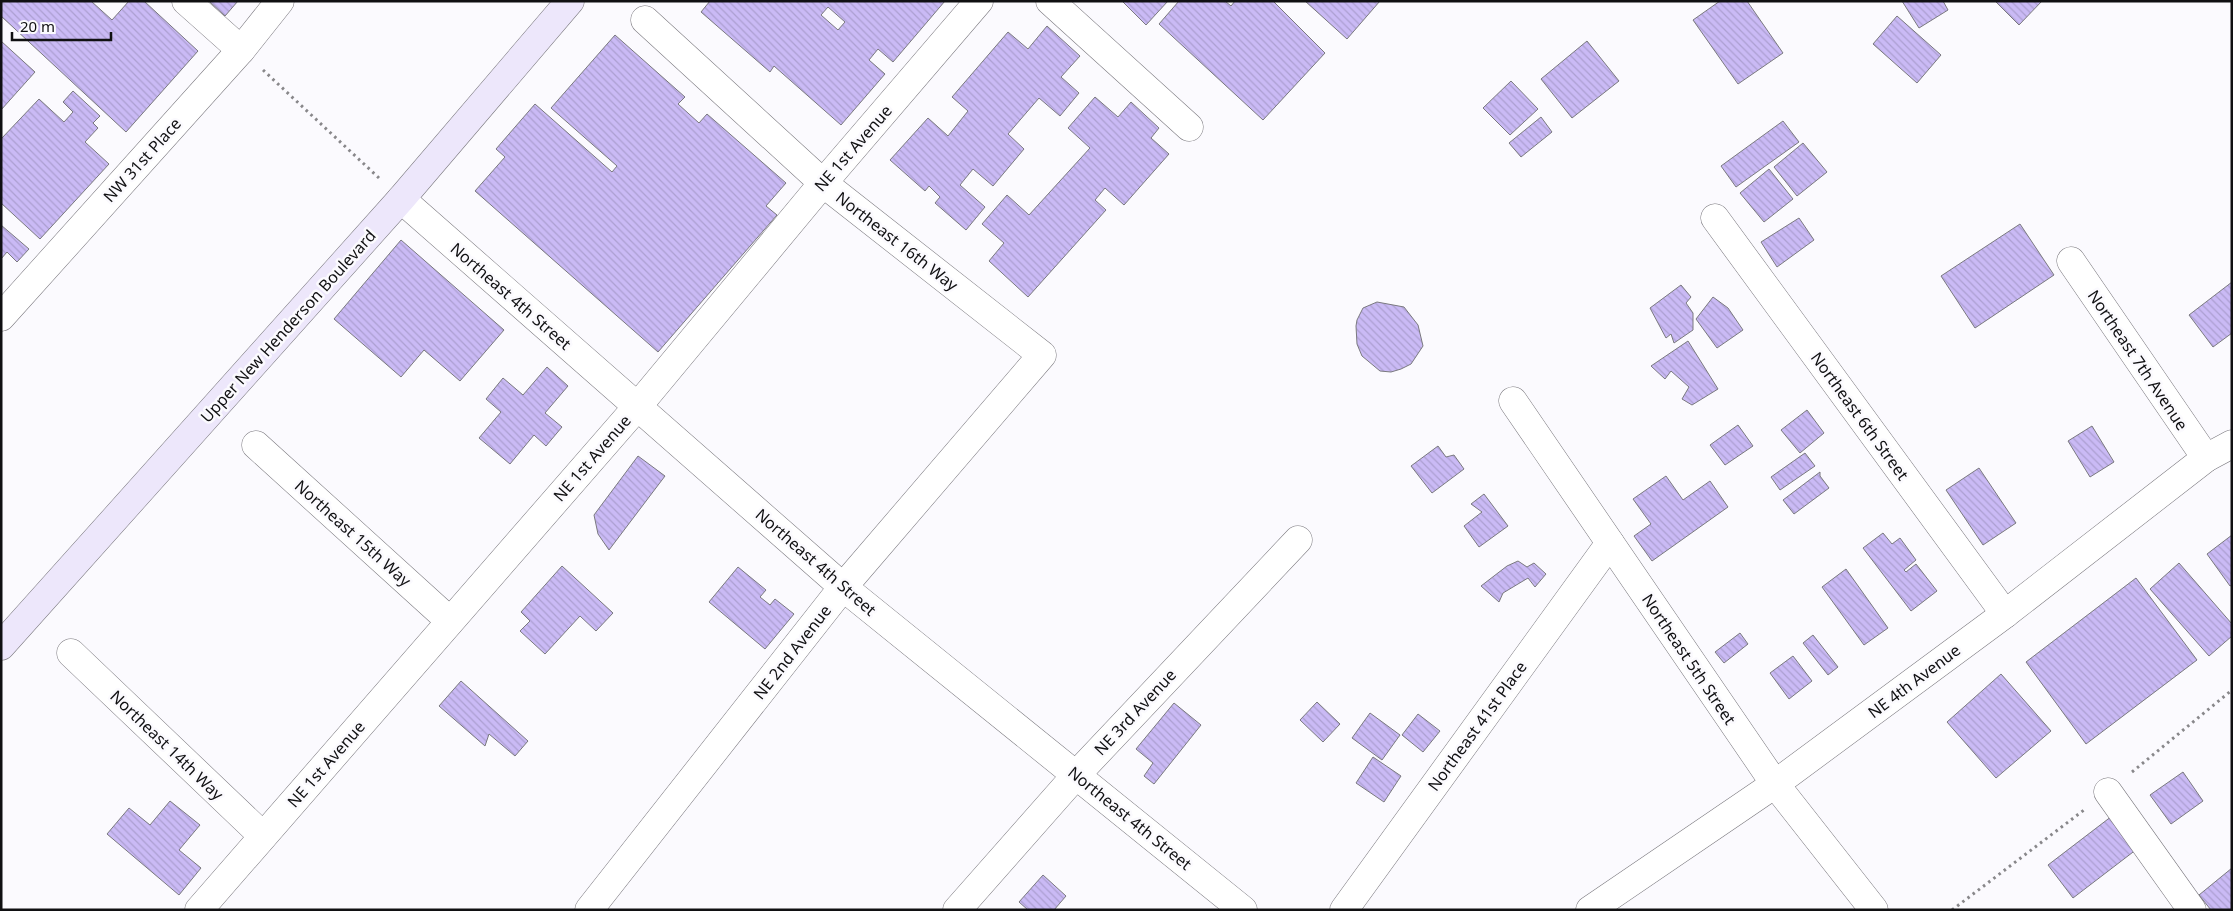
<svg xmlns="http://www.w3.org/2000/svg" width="2233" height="911" font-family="'Noto Sans',sans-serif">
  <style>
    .building { fill: url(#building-back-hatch); stroke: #7a797f; fill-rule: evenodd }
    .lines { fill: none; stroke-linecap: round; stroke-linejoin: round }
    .street-casing { stroke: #7a787e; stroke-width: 29 }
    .secondary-casing { stroke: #7a787e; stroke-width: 29 }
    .path { stroke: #88878a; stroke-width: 3; stroke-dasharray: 2.5 4; stroke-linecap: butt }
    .street { stroke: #fff; stroke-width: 28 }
    .secondary { stroke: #ede7fb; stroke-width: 28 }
    .labels { text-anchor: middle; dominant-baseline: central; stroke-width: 5; stroke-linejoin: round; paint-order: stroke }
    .street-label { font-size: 16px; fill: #101012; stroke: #fbfafe }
  </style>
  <defs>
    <pattern id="building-back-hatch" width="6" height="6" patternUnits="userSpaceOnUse" patternTransform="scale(1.25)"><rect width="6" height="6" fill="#cabaf5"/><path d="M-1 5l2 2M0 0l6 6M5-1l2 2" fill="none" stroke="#ac9fd1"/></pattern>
  </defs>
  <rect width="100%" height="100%" fill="#fbfafe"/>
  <!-- building -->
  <g class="building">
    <polygon points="1,1 91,1 112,20 129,1 144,1 198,51 126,132 1,16"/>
    <polygon points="209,1 238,1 225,16"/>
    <path d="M710 1H945L893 62 878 49 869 60 885 74 841 125 774 66 770 72 701 12ZM828 7 845 22 838 30 821 15Z"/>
    <polygon points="1122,1 1168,1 1146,25"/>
    <polygon points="1179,1 1225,1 1231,6 1235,1 1273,1 1325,53 1263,120 1159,24"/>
    <polygon points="1305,1 1380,1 1347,39"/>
    <polygon points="1720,1 1747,1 1783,53 1738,84 1693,20"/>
    <polygon points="1902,1 1943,1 1948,10 1919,28"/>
    <polygon points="1995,1 2042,1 2019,25"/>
    <polygon points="1897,16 1941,55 1917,83 1873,44"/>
    <polygon points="1047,26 1080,56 1061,77 1079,93 1060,116 1039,98 1008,134 1024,149 993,186 973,169 960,185 985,207 966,230 935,203 940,197 929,186 925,191 890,160 928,118 948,136 968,111 952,97 1008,32 1028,49"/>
    <polygon points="615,35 685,97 678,104 699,123 707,114 786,183 766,206 777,215 658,352 475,191 505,157 496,149 535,104 612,172 617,166 551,108"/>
    <polygon points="1,41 35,72 1,110"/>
    <polygon points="1587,41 1619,81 1572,118 1541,79"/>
    <polygon points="1511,81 1538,109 1510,135 1483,108"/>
    <polygon points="73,91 100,116 93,123 98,128 85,142 109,164 40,239 1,203 1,139 39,99 64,122 73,112 63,102"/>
    <polygon points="1095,97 1118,117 1131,102 1159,128 1151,138 1169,154 1124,205 1105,188 1095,200 1106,210 1028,297 989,261 1004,243 982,224 1007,195 1029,215 1090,148 1068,128"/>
    <polygon points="1541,117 1552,132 1521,157 1509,143"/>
    <polygon points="1783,121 1799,142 1736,187 1721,166"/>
    <polygon points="1803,143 1827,172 1797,196 1774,167"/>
    <polygon points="1769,169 1793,199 1764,222 1740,193"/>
    <polygon points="1799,218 1814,240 1777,267 1761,242"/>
    <polygon points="2020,224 2054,275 1975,328 1941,276"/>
    <polygon points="1,225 29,249 17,262 7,252 1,259"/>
    <polygon points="401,240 504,330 460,381 424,350 401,377 334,319"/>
    <polygon points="2232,282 2232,333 2213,347 2189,315"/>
    <polygon points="1681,285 1691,297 1686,303 1693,313 1693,330 1674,343 1671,334 1666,338 1650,308"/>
    <polygon points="1713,297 1728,308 1743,330 1717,348 1696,319"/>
    <polygon points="1377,302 1404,307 1418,325 1423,346 1411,364 1401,369 1391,372 1380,371 1362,356 1357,344 1356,326 1357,320 1363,308"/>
    <polygon points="1688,341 1718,389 1692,405 1682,399 1689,387 1671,371 1665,379 1651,366"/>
    <polygon points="547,367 568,386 545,413 562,427 546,446 534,435 510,464 479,438 501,412 486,399 503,378 523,395"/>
    <polygon points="1807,410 1824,433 1800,453 1781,430"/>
    <polygon points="1738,425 1753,446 1725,465 1710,445"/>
    <polygon points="2092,426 2114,462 2090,477 2068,441"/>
    <polygon points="1438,446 1446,457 1454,455 1464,469 1432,493 1411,466"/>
    <polygon points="1805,453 1815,466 1780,490 1771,477"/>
    <polygon points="638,456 665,476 609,550 598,534 594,515"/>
    <polygon points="1979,468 2016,523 1983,545 1946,490"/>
    <polygon points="1820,472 1820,476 1829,488 1794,514 1783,500"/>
    <polygon points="1666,476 1683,500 1710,481 1728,507 1652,561 1634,536 1651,524 1633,499"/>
    <polygon points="1484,494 1508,526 1479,547 1464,526 1482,512 1471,504"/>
    <polygon points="1883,533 1892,544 1900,538 1916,560 1904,570 1906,572 1916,564 1937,591 1911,611 1863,548"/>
    <polygon points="2232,535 2232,585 2230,586 2207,554"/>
    <polygon points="1518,561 1527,567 1534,563 1546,574 1535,587 1528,578 1503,593 1499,602 1481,586 1507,566"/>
    <polygon points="2179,563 2232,624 2232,636 2209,656 2150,589"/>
    <polygon points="562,566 613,613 596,631 580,616 545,654 520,631 530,621 521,612"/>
    <polygon points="738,567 766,590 760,597 770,605 775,599 794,614 765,649 709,602"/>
    <polygon points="1846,569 1888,628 1864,645 1822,587"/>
    <polygon points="2136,578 2197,660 2086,744 2026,662"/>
    <polygon points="1740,633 1748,644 1724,663 1715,652"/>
    <polygon points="1813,635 1838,667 1828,675 1803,643"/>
    <polygon points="1793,656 1812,681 1789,699 1770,673"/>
    <polygon points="2001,674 2051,731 1996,778 1947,722"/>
    <polygon points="461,681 528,741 515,756 489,734 485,746 439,706"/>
    <polygon points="1317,702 1340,724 1323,742 1300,720"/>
    <polygon points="1174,703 1201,725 1154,784 1144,776 1153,763 1136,749"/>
    <polygon points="1370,713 1400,735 1382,760 1352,738"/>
    <polygon points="1418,714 1440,731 1423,752 1402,735"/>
    <polygon points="1373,757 1401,776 1384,802 1356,783"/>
    <polygon points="2183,772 2203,801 2171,824 2150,795"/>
    <polygon points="170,801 200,825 179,850 201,868 179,895 107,834 129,808 150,825"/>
    <polygon points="2112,816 2137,849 2073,898 2048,865"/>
    <polygon points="2232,868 2232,910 2211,910 2199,895"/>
    <polygon points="1043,875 1066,896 1054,910 1028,910 1019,902"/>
  </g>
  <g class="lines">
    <!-- street casing -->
    <g class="street-casing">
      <g id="street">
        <polyline points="186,1 241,50"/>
        <polyline points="1050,1 1189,127"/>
        <polyline points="401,199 843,587 1243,910"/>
        <polyline points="1715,218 2005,614"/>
        <polyline points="2071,261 2206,458"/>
        <polyline points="1,317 241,50 280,1"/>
        <polyline points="1513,401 1775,784 1874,910"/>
        <polyline points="256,445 450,621"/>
        <polyline points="71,653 263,836"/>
        <polyline points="2108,792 2192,910"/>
        <polyline points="199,910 637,407 823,183 979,1"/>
        <polyline points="589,910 843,587 1042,355 823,183 645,20"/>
        <polyline points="957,910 1077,774 1298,540"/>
        <polyline points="1344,910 1610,543"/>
        <polyline points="1590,910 1775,784 2005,614 2206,458 2232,444"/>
      </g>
    </g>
    <!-- secondary casing -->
    <g class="secondary-casing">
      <polyline id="secondary" points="1,646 401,199 570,1"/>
    </g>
    <!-- path -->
    <g class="path">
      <polyline points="263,70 379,178"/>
      <polyline points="2132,772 2232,690"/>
      <polyline points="1952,910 2084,810"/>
    </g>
    <!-- street -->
    <use href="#street" class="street"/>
    <!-- secondary -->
    <use href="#secondary" class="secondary"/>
  </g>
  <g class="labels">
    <!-- street labels -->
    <g class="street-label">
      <text transform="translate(853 148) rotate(-49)">NE 1st Avenue</text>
      <text transform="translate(142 160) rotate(-48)">NW 31st Place</text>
      <text transform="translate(897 241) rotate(38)">Northeast 16th Way</text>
      <text transform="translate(511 296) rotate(41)">Northeast 4th Street</text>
      <text transform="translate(288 326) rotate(-48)">Upper New Henderson Boulevard</text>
      <text transform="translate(2138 360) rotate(56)">Northeast 7th Avenue</text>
      <text transform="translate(1860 416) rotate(54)">Northeast 6th Street</text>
      <text transform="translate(592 458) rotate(-49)">NE 1st Avenue</text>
      <text transform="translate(353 533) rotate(42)">Northeast 15th Way</text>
      <text transform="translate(816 562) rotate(41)">Northeast 4th Street</text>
      <text transform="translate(792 652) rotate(-52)">NE 2nd Avenue</text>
      <text transform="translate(1689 659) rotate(56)">Northeast 5th Street</text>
      <text transform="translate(1914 681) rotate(-37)">NE 4th Avenue</text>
      <text transform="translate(1135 712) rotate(-47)">NE 3rd Avenue</text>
      <text transform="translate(1477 726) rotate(-54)">Northeast 41st Place</text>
      <text transform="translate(167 745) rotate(44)">Northeast 14th Way</text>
      <text transform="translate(326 764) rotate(-49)">NE 1st Avenue</text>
      <text transform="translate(1130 818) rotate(39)">Northeast 4th Street</text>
    </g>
  </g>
  <!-- border -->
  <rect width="2233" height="911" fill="none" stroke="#101012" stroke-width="5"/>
  <!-- scale -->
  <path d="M12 32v8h99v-8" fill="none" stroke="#101012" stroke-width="2.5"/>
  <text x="20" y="32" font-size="15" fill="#101012" stroke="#fbfafe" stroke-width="4" paint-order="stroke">20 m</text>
</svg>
